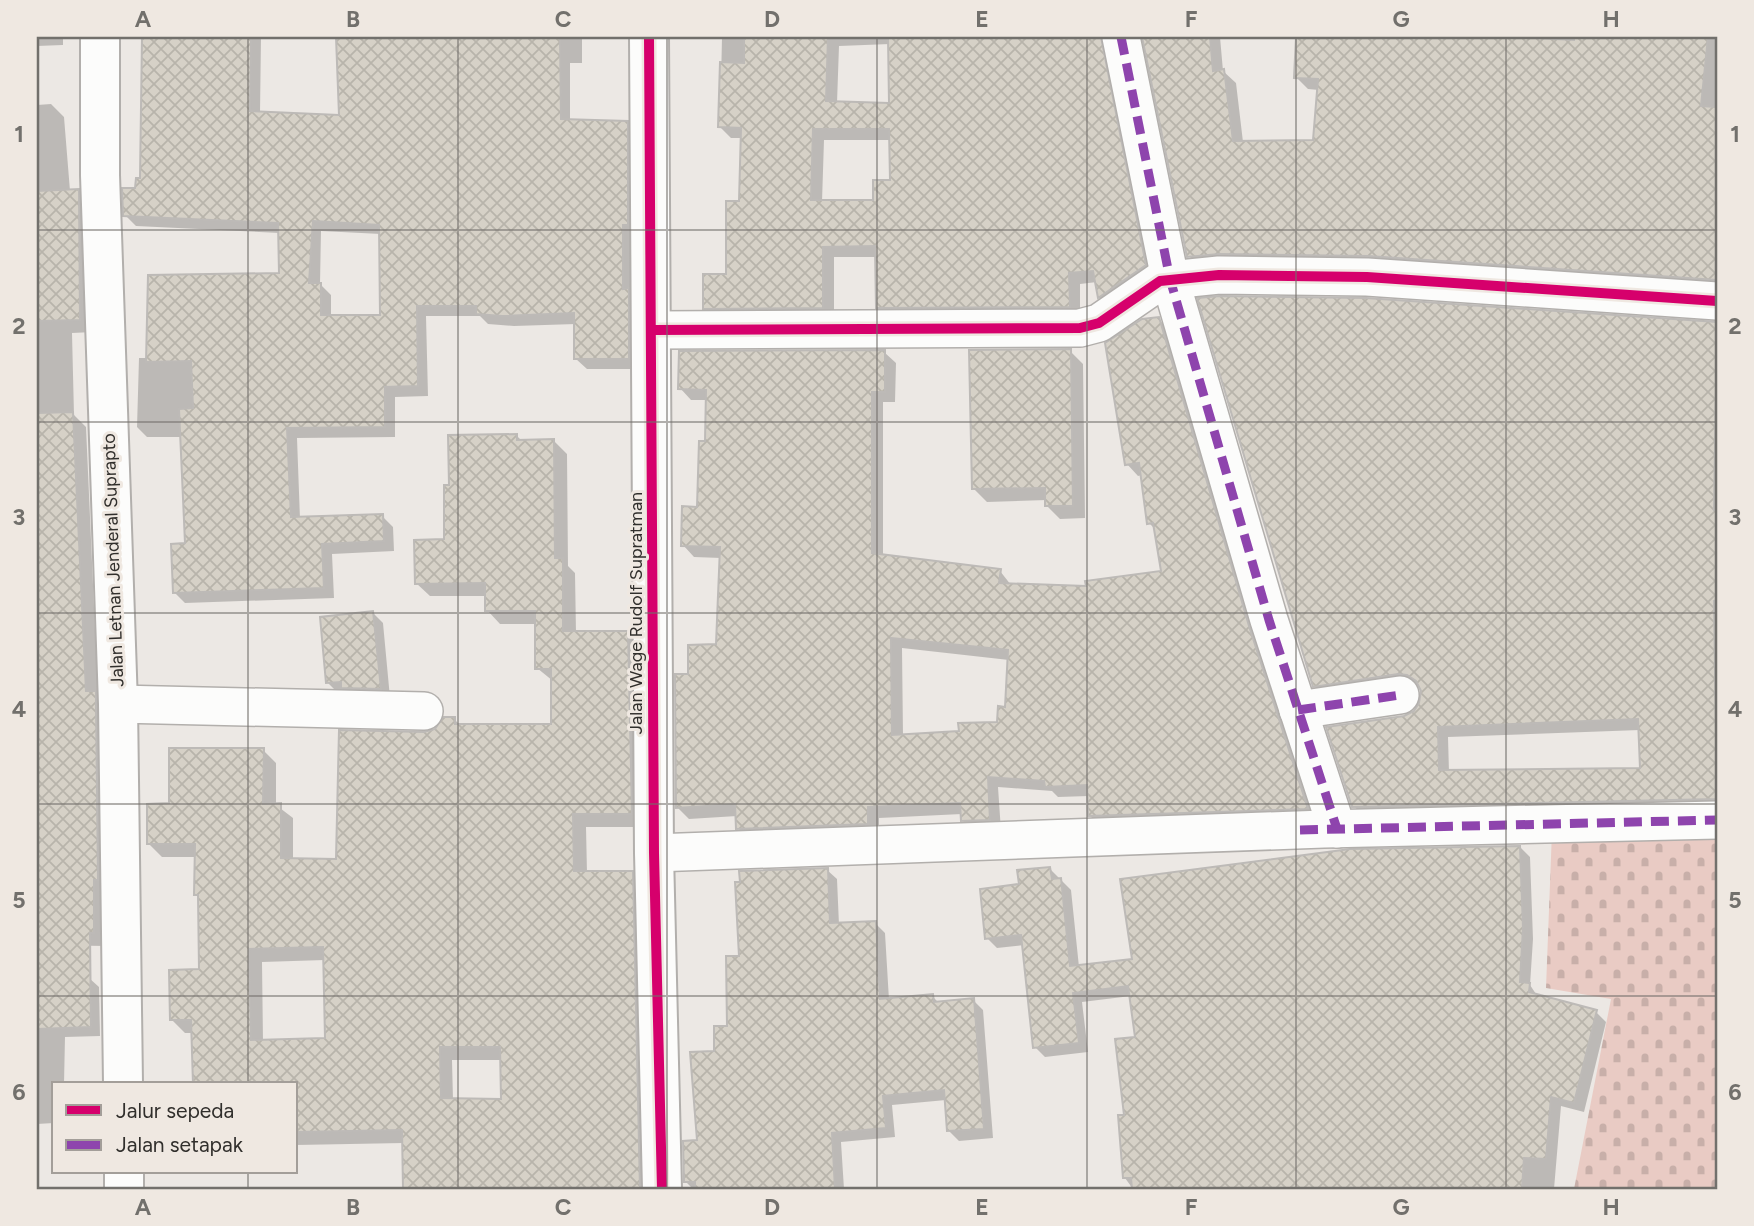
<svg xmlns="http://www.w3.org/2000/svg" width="1754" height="1226" font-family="Figtree,sans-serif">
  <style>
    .cemetery { fill: url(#cemetery-stones) }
    .shadow { fill: #0003; fill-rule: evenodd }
    .building { fill: url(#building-cross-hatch); stroke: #bdbab7; stroke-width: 2; fill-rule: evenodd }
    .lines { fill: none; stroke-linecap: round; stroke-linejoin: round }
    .minor-casing { stroke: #b2afac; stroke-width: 40 }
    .tertiary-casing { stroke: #b2afac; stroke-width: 42 }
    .minor { stroke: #fcfcfb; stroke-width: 37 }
    .tertiary { stroke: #fcfcfb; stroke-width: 38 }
    .quiet { stroke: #8e44ad; stroke-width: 9; stroke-dasharray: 18 9; stroke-linecap: butt }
    .cycleway-casing { stroke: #efe8e1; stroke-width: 15 }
    .cycleway { stroke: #d6006c; stroke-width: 10 }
    .grid { fill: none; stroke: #72706c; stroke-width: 2; stroke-opacity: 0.55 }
    .labels { text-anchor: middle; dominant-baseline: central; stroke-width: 6; stroke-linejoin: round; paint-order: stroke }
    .street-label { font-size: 18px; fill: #312f2c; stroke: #efe8e1 }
    .neatline { fill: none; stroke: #72706c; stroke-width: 2.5 }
    .grid-label { font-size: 23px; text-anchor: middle; font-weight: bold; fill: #72706c }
  </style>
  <defs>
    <pattern id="cemetery-stones" width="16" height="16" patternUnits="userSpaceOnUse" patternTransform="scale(1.75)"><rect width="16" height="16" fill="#e9cbc4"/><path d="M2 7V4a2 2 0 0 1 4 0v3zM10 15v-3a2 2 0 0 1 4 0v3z" fill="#c8afa9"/></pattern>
    <pattern id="building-cross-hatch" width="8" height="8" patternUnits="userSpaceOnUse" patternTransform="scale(1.75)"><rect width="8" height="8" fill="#d6d1c7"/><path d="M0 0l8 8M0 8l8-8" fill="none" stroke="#b8b4ab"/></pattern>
  </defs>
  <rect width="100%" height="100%" fill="#ece8e4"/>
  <!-- cemetery -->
  <polygon class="cemetery" points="1552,831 1717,836 1717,1189 1574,1189 1611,999 1546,988"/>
  <!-- shadow -->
  <g class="shadow">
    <polygon points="37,37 63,37 63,45 37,46"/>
    <path d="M144 37H261L260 113 341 117 338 37H582V63H570V121L627 123 638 134 639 369H587L576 359V324L514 326 488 324 480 316H426L428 396 395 397V437L297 438 300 519 382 516 393 527 394 551 332 554 334 598 185 603 174 592 186 545 182 437H147L137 427 139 358H148L280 275V233L136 226 125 215 142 180ZM321 231 381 234 382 316 331 317V295L320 284Z"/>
    <path d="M722 37H1114L1156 277 1110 308 1099 298 1097 282 1080 284V318H888L877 307V257H834V319H716L705 308 728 276 740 203 742 138H731L720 127ZM890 44 891 105 837 103 839 46ZM824 140H891V182L875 201 822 202Z"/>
    <polygon points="1174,37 1220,37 1223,71 1236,83 1243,142 1314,142 1319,90 1308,89 1296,77 1298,37 1536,37 1536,40 1576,42 1576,37 1717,37 1717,290 1201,268 1189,256 1161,79"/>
    <polygon points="51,104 64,117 70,191 78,191 91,205 93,332 72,333 74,415 86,427 98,697 108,707 107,946 37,945 37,105"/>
    <path d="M1158 319 1170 330 1318 819 1102 827 1090 816 1089 796 1058 797 1052 791 998 787 1001 831 974 832 962 820V814L879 818V835L750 840 738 828 737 816 689 819 677 807 690 676 718 646 721 558 694 557 683 545 698 509 707 443 708 400H691L680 388 884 352 896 363 895 402H883V556L1000 571 1011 585 1088 588 1163 573 1156 530 1149 523 1142 475 1138 476 1127 464ZM902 648 1009 660 1006 709 998 724 960 732 903 736Z"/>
    <path d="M1717 323V810L1365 818 1354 806 1404 717 1415 712 1421 704 1422 691 1420 686 1410 684 1325 697 1314 686ZM1640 730 1641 770 1449 772 1448 737Z"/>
    <polygon points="1070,351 1083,364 1085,518 1060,519 1047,506 1047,500 987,502 974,489"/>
    <path d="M517 436 522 441H554L567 454 568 566 575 573 576 633 628 632 641 646 645 827H586L587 873 632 872 645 886 652 1189H405L404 1143 296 1145V1084H194L193 1033H185L172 1020 201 971 197 857H162L149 844 171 805 263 750 276 763V805L293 818V860L337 861 424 734 454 719 461 726 553 725V681L537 668V624H500L487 610V596H430L416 583 446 541 451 486ZM325 960 327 1040 263 1041 262 962ZM452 1060H502L503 1100H453Z"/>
    <polygon points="373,613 383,623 390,698 338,693 328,683"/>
    <polygon points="1520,847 1530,857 1533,939 1530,985 1538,997 1596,1012 1606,1022 1584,1112 1561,1106 1554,1189 1133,1189 1125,1178 1126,1116 1137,1039 1131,996 1082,1002 1088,1052 1045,1057 1035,1047 1024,945 997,948 987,938 1021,886 1050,869 1071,890 1079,967 1134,960"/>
    <polygon points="827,870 837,879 839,925 875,923 885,933 889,1000 932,996 939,1003 973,1000 983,1010 993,1138 959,1141 949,1131 946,1100 892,1105 895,1137 841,1142 844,1189 693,1189 685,1181 699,1142 715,1052 728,1028 740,957"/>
    <polygon points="89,978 99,987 100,1036 65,1037 64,1084 54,1084 54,1123 37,1124 37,979"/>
  </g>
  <!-- building -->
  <g class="building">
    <path d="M142 37H251L250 111 339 115 336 37H560L561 119 628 121V225H623V289L629 288V359H574V313L502 316 476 314V306H417L418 386 385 387V427L287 428 291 517 383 514 384 541 322 544 324 588 173 593 171 544 185 543 179 409 193 408 191 361 146 362 148 275 279 273 278 223 123 216 122 188H135L136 178H140ZM313 221 379 225 380 315H321V283H309Z"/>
    <path d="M744 37H828L826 101 889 103 888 37H1101L1146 265 1098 298 1093 271 1069 273 1070 307 876 308 875 246 823 247V308L703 309V274H726V201H739L741 128 718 127 720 62 744 63ZM813 129H889L890 180H873V200H811Z"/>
    <polygon points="1142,37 1210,37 1213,71 1224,69 1233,141 1313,140 1318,79 1294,78 1296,37 1514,37 1574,40 1574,37 1708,37 1701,106 1717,107 1717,280 1368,256 1219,254 1187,257"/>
    <polygon points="79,189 80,320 37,321 37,191"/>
    <path d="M1220 296 1366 298 1717 322 1714 510H1717V600L1714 601 1717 799 1352 807 1326 727 1404 716 1414 711 1419 703 1421 691 1416 681 1407 675 1398 674 1313 687 1197 298ZM1638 719 1640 768 1439 770 1438 727Z"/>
    <path d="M1159 317 1249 626 1308 809 1088 816 1087 785 1045 787 1044 781 988 777 990 820 961 821 960 803 868 807V824L736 829 735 804 676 808 675 674H688V645L716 644 720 547 681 546 682 506 697 507 699 441H705L706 390 678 389 679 351 885 350V392H872V553L1001 569 999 583 1086 586 1085 581 1161 571 1153 523 1147 524 1139 463 1125 465 1105 343 1142 319ZM891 638 1008 650 1005 707 998 706 997 722 958 723 959 731 892 735Z"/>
    <polygon points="1071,349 1073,506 1045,506 1045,488 972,489 969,350"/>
    <polygon points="73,412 86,691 96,691 96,705 98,880 94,880 94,933 90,933 91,1027 37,1029 37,413"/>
    <path d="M517 434V440L554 439 555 558H563V631H628L632 814H573L574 871H633L640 1189H403L402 1130 296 1132V1084H193L191 1020H170L169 970 199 969 198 895H194L195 844H147V804L169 803V748H264L263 804 281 803V858L336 859 339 730 424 732 435 729 443 717H455V724H551V669H535V611H485V583L415 584 414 540 444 539V485H449L448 435ZM323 947 325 1038 251 1040 249 949ZM440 1047H500L501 1099 441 1098Z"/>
    <polygon points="373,611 381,689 341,688 341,682 326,683 320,617"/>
    <polygon points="1520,846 1523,928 1520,982 1530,983 1529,992 1597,1010 1574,1103 1551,1097 1546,1159 1524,1158 1522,1189 1132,1189 1131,1178 1123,1178 1118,1115 1124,1115 1115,1039 1135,1037 1128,986 1073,993 1079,1043 1033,1048 1021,935 985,939 980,889 1019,884 1017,870 1050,867 1052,879 1061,878 1070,966 1132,959 1120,879 1350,849"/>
    <polygon points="828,868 830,923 876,921 880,999 933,994 934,1002 974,998 984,1129 947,1131 944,1090 883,1096 886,1128 832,1133 835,1189 695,1189 695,1182 684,1182 683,1141 697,1140 690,1052 714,1051 714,1026 727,1026 726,956 739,956 735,882 740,882 739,871"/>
  </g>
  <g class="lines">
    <!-- minor casing -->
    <g class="minor-casing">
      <g id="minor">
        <polyline points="1121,37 1170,279 1269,620 1337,829"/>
        <polyline points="653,330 1080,328 1099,323 1160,281 1219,275 1367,277 1717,301"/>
        <polyline points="118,704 424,711"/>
        <polyline points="1298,710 1400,695"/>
        <polyline points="654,853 1324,829 1717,820"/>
      </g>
    </g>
    <!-- tertiary casing -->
    <g class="tertiary-casing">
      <g id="tertiary">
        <polyline points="100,37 100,175 118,704 123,1084"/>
        <polyline points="649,37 654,853 662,1189"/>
        <polyline points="124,1172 124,1189"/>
      </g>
    </g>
    <!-- minor -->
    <use href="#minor" class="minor"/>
    <!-- tertiary -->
    <use href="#tertiary" class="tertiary"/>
    <!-- quiet -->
    <g class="quiet">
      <polyline points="1121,37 1170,279 1269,620 1337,829"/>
      <polyline points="1298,710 1400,695"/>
      <polyline points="1300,830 1717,820"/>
    </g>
    <!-- cycleway casing -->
    <g class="cycleway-casing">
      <g id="cycleway">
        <polyline points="649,37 654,853 662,1189"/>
        <polyline points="653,330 1080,328 1099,323 1160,281 1219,275 1367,277 1717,301"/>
      </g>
    </g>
    <!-- cycleway -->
    <use href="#cycleway" class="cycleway"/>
  </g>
  <!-- grid -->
  <path class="grid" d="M248 37V1084M458 37V1189M667 37V1189M877 37V1189M1087 37V1189M1296 37V1189M1506 37V1189M37 230H1717M37 422H1717M37 613H1717M37 804H1717M37 996H1717M248 1172V1189"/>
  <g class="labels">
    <!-- street labels -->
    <g class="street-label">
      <text transform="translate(113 560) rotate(-92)">Jalan Letnan Jenderal Suprapto</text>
      <text transform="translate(636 613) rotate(-90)">Jalan Wage Rudolf Supratman</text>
    </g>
  </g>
  <!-- border -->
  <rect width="1754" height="1226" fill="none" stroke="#efe8e1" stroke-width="77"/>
  <!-- legend -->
  <rect x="52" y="1082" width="245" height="91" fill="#efe8e1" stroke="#a39e99" stroke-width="2"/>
  <rect x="66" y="1105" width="35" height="10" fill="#d6006c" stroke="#a39e99" stroke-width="2"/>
  <text x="116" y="1118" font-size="21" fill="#312f2c">Jalur sepeda</text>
  <rect x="66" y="1140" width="35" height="10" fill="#8e44ad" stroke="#a39e99" stroke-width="2"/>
  <text x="116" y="1152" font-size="21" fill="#312f2c">Jalan setapak</text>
  <rect x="38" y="38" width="1678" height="1150" class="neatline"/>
  <g class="grid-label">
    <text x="143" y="27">A</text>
    <text x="353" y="27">B</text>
    <text x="563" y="27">C</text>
    <text x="772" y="27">D</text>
    <text x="982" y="27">E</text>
    <text x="1191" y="27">F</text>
    <text x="1401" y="27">G</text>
    <text x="1611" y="27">H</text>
    <text x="19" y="142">1</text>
    <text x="1735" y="142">1</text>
    <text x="19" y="334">2</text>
    <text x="1735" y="334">2</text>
    <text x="19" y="525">3</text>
    <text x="1735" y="525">3</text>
    <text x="19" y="717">4</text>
    <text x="1735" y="717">4</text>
    <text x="19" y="908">5</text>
    <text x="1735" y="908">5</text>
    <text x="19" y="1100">6</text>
    <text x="1735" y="1100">6</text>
    <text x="143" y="1215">A</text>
    <text x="353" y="1215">B</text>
    <text x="563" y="1215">C</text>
    <text x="772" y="1215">D</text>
    <text x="982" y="1215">E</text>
    <text x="1191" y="1215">F</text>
    <text x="1401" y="1215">G</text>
    <text x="1611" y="1215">H</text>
  </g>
</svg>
